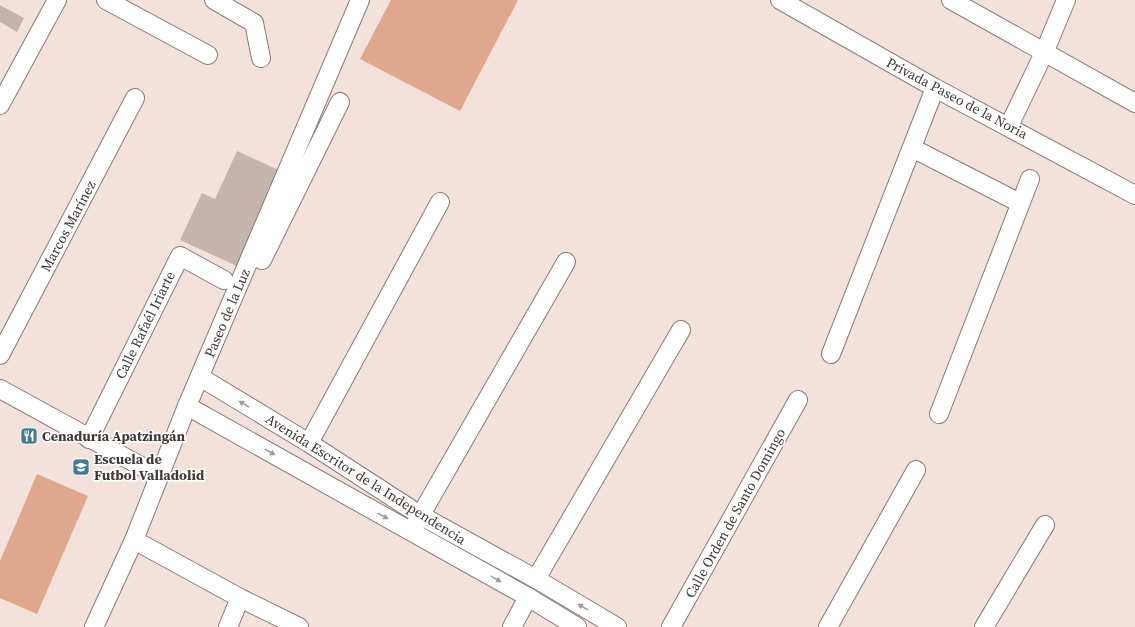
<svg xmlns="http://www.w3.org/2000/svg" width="1135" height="627" font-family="'Source Serif 4',serif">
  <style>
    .pitch { fill: #dea78e }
    .building { fill: #c4b4ad }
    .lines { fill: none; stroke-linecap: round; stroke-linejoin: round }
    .street-casing { stroke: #897b74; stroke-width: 20 }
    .street { stroke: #fff; stroke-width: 18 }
    .oneway { fill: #9f9c9a }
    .labels { text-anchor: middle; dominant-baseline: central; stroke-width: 3.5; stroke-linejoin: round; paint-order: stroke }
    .street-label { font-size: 14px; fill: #3f3835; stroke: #fff }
    .poi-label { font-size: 14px; font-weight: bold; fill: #3f3835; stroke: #fff; text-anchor: start }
  </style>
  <rect width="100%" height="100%" fill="#f3e2db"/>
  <!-- pitch -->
  <g class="pitch">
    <polygon points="391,0 518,0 460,111 360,59"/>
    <polygon points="37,474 88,496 37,614 0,598 0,561"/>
  </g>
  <!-- building -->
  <g class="building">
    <polygon points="0,5 24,18 17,32 0,22"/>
    <polygon points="237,151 283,172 239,267 180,240 202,193 215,199"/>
  </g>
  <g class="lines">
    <!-- street casing -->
    <g class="street-casing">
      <g id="street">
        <polyline points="106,0 208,55"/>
        <polyline points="214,0 254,23 261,58"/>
        <polyline points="780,0 935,88 1135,195"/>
        <polyline points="951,0 1135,103"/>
        <polyline points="0,105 57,0"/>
        <polyline points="1009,126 1044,53 1066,0"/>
        <polyline points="912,148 1020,203"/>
        <polyline points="262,260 340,102"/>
        <polyline points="831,354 935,88"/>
        <polyline points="0,355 135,98"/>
        <polyline points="200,377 309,443 420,515 536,579 617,627"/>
        <polyline points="0,389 159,476"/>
        <polyline points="187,406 528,597 577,627"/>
        <polyline points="939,414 1030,179"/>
        <polyline points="89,439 180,256 224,280"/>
        <polyline points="309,443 440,202"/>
        <polyline points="415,525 566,262"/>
        <polyline points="134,540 240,598 299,627"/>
        <polyline points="536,579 681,330"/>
        <polyline points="94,627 134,540 187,406 360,0"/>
        <polyline points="228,627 240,598"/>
        <polyline points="512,627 528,597"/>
        <polyline points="671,627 798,400"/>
        <polyline points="828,627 916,470"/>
        <polyline points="984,627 1045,525"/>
      </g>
    </g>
    <!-- street -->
    <use href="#street" class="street"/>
  </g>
  <!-- one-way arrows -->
  <defs><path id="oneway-solid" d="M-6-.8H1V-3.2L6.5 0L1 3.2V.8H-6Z"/></defs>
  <g class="oneway">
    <use href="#oneway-solid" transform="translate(244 404) rotate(-149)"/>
    <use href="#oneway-solid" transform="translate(270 452) rotate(29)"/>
    <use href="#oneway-solid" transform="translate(383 516) rotate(29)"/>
    <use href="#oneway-solid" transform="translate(496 579) rotate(29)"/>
    <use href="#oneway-solid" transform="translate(583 607) rotate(-149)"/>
  </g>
  <!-- icons -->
  <defs>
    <g id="restaurant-square" transform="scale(0.9)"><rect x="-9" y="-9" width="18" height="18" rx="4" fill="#3f7c93" stroke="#fff"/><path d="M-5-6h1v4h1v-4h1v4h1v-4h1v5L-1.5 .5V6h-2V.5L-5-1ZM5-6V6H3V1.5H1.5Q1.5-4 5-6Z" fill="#fff"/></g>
    <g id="school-square" transform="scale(0.9)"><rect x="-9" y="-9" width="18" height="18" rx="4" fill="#3f7c93" stroke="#fff"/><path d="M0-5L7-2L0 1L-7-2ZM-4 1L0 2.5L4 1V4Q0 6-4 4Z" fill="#fff"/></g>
  </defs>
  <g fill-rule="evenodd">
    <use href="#restaurant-square" x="29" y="436"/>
    <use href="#school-square" x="81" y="467"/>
  </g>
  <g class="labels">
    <!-- street labels -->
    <g class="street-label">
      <text transform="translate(957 98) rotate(28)">Privada Paseo de la Noria</text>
      <text transform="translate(68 226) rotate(-62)">Marcos Marínez</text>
      <text transform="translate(227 313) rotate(-67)">Paseo de la Luz</text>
      <text transform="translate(145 325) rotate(-64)">Calle Rafaél Iriarte</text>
      <text transform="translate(366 479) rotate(32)">Avenida Escritor de la Independencia</text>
      <text transform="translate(735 513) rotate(-61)">Calle Orden de Santo Domingo</text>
    </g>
    <!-- poi labels -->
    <g class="poi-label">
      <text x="42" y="436">Cenaduría Apatzingán</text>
      <text x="94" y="459">Escuela de<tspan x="94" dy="16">Futbol Valladolid</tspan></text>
    </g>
  </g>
</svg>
